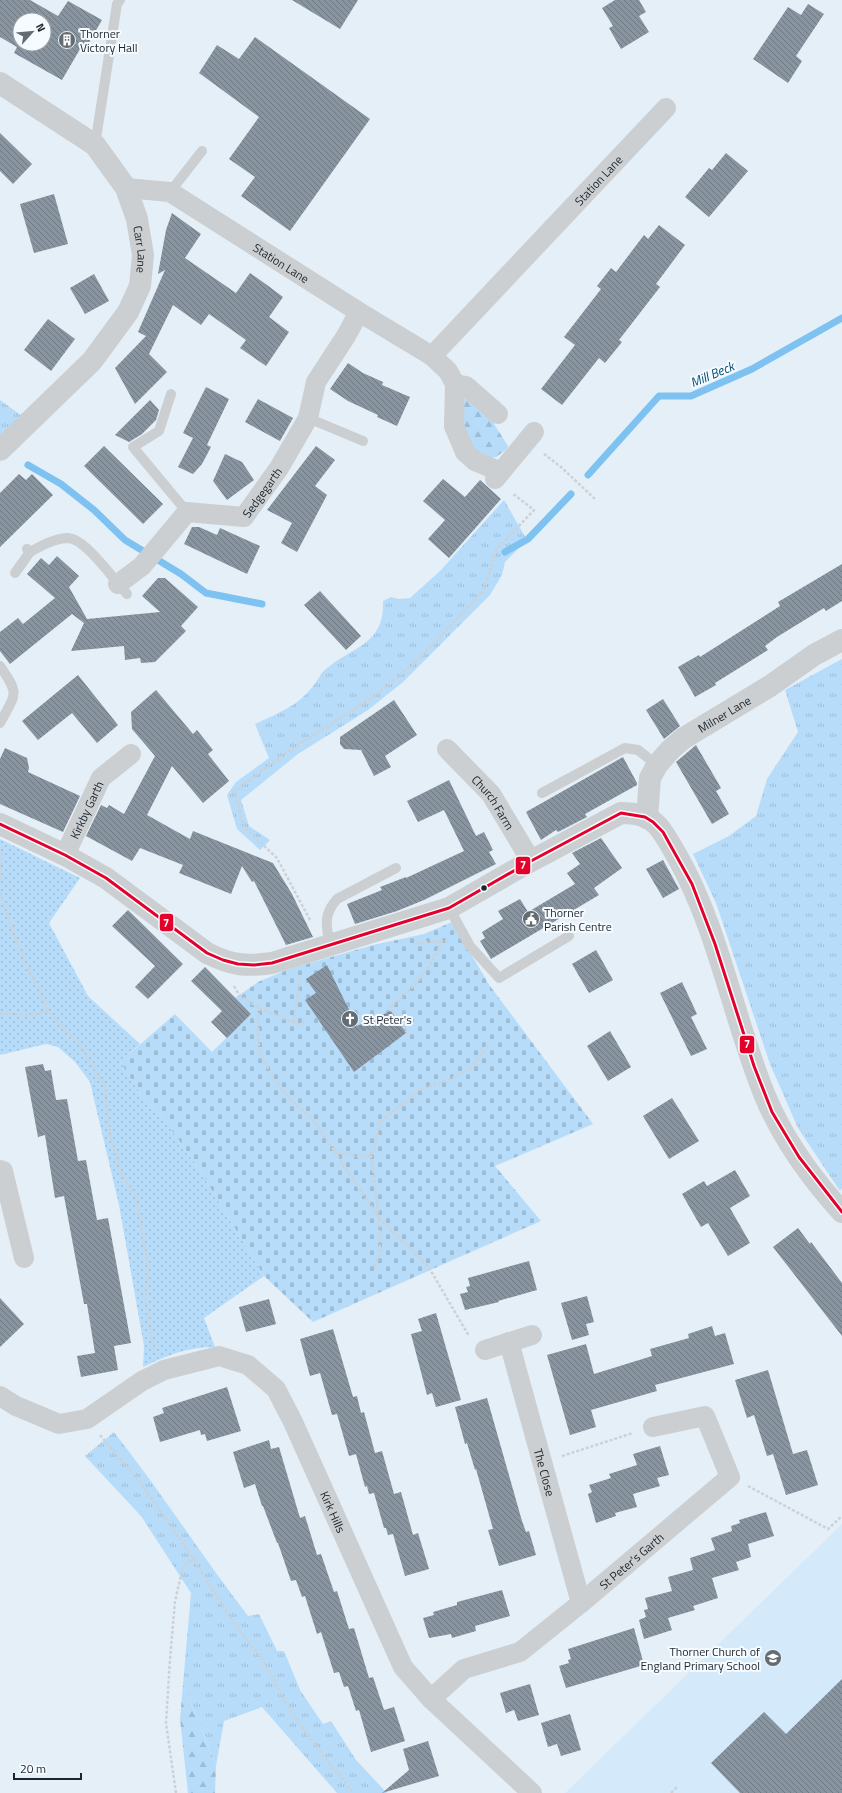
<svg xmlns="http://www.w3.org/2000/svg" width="842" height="1793" font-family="'Titillium Web',sans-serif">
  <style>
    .built { fill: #d4eafa }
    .grass { fill: url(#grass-tufts) }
    .forest { fill: url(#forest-firs) }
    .cemetery { fill: url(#cemetery-stones) }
    .park { fill: url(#park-dots) }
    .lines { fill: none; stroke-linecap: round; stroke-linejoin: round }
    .stream { stroke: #7ec2f1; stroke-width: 7 }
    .building { fill: url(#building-back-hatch); fill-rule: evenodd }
    .path { stroke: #ced1d4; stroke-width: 2.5; stroke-dasharray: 3 2; stroke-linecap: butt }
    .service { stroke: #cccfd1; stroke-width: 10 }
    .minor { stroke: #cccfd1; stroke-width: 20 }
    .tertiary { stroke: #cccfd1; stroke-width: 22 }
    .bus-1-casing { stroke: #f6fbff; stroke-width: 6 }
    .bus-1 { stroke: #e4002b; stroke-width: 3 }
    .bus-dot { fill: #1d252c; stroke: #f6fbff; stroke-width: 1.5 }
    .labels { text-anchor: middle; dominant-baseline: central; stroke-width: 4; stroke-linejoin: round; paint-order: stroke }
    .poi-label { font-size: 12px; fill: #1d252c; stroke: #f6fbff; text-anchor: start }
    .street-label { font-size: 12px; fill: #1d252c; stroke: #f6fbff }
    .water-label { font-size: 13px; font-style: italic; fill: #004b74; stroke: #f6fbff }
    .line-badge { stroke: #f6fbff; stroke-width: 1.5 }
    .badge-label { font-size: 11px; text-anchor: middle; font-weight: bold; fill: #fff }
  </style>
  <defs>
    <pattern id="grass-tufts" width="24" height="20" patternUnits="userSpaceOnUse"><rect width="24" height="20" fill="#b6dcfa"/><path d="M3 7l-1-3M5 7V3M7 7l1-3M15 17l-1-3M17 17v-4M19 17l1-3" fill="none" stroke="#9cbdd6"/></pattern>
    <pattern id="forest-firs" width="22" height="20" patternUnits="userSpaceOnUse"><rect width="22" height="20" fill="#b6dcfa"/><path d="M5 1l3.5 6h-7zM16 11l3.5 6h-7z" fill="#9cbdd6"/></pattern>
    <pattern id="cemetery-stones" width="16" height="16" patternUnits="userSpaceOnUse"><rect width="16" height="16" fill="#b6dcfa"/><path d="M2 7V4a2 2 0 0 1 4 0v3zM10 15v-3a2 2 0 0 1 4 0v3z" fill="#9cbdd6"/></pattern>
    <pattern id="park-dots" width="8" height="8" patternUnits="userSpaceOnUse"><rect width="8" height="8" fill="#b6dcfa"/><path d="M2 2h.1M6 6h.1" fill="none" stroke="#9cbdd6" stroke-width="1.8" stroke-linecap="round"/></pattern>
    <pattern id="building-back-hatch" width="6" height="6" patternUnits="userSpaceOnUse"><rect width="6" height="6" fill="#8895a0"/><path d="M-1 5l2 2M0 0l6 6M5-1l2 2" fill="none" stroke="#6f7983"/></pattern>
  </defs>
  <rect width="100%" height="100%" fill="#e5eff7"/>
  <!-- built -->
  <polygon class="built" points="842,1524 842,1793 565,1793"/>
  <!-- grass -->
  <g class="grass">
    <polygon points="0,400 22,416 0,438"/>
    <path d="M504 500 527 540 505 562 502 575 490 595 403 682 368 710 298 754 241 800 249 826 270 840 260 850 237 829 227 795 236 782 269 758 255 724C277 714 298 706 313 686 318 681 320 673 326 669 354 646 385 644 383 601L391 597 399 599 410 598 440 571Z"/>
    <polygon points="842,659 842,1188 840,1191 798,1128 770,1064 716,903 693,854 729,836 756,816 767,779 798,732 785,690"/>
    <path d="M114 1432C161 1492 202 1556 248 1616L259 1614 277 1651H284L300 1690 323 1724 331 1721 356 1760 387 1793H337L262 1707 224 1721 216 1766 183 1684 191 1593 141 1516 85 1456Z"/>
  </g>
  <!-- forest -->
  <g class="forest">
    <polygon points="465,398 497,420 494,424 508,446 506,450 496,457 491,458 475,450 461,423"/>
    <polygon points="183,1684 216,1766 215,1793 188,1793 180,1719"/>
  </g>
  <!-- cemetery -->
  <polygon class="cemetery" points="452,922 490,986 593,1124 495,1166 541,1221 313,1322 264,1276 195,1163 168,1125 149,1106 120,1062 175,1014 212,1052 251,1014 235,998 258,982 289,969 373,945 424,934"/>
  <!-- park -->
  <path class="park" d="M0 839 80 878 49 923 88 996 140 1044 120 1062 149 1106 168 1125 195 1163 264 1276 204 1318 215 1347C187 1347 168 1355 143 1367L144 1346 119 1205 90 1082 75 1062 58 1047 46 1044 0 1055Z"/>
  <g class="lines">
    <!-- stream -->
    <g class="stream">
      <polyline points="28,465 61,484 94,510 125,540 181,574 206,593 262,604"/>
      <polyline points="588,475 659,396 691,396 752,369 842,318"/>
      <polyline points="505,552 528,539 571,494"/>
    </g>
  </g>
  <!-- building -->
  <g class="building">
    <path d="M0 0H30L58 16 68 1 102 20 87 46 83 44 62 80 14 53 17 47 0 37ZM20 20H44V44H20Z"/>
    <polygon points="292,0 358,0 340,29"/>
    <polygon points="615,0 639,0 646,12 639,16 649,32 621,49 609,28 613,26 602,8"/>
    <polygon points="808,4 824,14 796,56 802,61 788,83 753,59 788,7 801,15"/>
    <polygon points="255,37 370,119 290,231 241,196 255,177 229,159 259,117 199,73 217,45 239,59"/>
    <polygon points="0,133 32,164 13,184 0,171"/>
    <polygon points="726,153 748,171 709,217 685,197 709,168 712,170"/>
    <polygon points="54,194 68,244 34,253 20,204"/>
    <polygon points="172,213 201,234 185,258 236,293 250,273 267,285 283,297 269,317 289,332 266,366 240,348 246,340 209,314 201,325 173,305 149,354 167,372 135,404 115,368 146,336 138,332 165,270 158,274 166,230"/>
    <polygon points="659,225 685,245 656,284 660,287 619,340 622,342 605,363 599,358 562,405 541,389 575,345 564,337 601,289 597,286 611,268 616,272 644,235 648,239"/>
    <polygon points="94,274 109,301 85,314 70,288"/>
    <polygon points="48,319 75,339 51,371 24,350"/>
    <polygon points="348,363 363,373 383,382 382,385 410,397 397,426 377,417 378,415 348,401 330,389"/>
    <polygon points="206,387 229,399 207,445 211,447 202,464 193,474 178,467 193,438 183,433"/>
    <polygon points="258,399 293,418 280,441 245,422"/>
    <polygon points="150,400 159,410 156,420 142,434 129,442 115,435"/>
    <polygon points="104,446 163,504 143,524 84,466"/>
    <polygon points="316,446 335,460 315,486 327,495 297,552 281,543 292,523 267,510"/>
    <polygon points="225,454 242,462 254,480 227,500 213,481"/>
    <polygon points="19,474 26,480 32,474 53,495 0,547 0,493"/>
    <polygon points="443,479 465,497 480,480 501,499 449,558 428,539 445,520 423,501"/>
    <polygon points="192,527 199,527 217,535 220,528 260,546 247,574 184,544"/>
    <polygon points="57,556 79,576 69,587 87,619 160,612 142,596 158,578 165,578 198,607 181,626 186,631 155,662 141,663 140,658 125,660 124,646 71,651 84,623 72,614 10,664 0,651 0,632 18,618 23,624 55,598 27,574 41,558 49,565"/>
    <polygon points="842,564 842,601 826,611 824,608 777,637 765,646 768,650 715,683 716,685 695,697 678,667 699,655 700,657 780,606 778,602"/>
    <polygon points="320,591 361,636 346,650 304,605"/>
    <polygon points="78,675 118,725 97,743 72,713 38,740 22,721"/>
    <polygon points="156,690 193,734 197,730 213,750 208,754 229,781 203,803 172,766 147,815 190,839 193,831 273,863 292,894 313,937 286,945 254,881 252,882 242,866 231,894 179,873 183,865 140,848 132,861 86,836 101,805 107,808 109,805 124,814 155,756 132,729 131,712"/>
    <polygon points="663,699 680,726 664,739 646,710"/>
    <polygon points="394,700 417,735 385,756 391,767 374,776 361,750 344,749 340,744 340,737"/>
    <polygon points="696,745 721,788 716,791 729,814 712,824 676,762"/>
    <polygon points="5,748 27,758 29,768 28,772 80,796 63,832 0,804 0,759"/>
    <polygon points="623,757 637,783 637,785 585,814 587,817 558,832 556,830 541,840 526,812"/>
    <polygon points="449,780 476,836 484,832 493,850 489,852 496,864 424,900 397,911 355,924 347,904 382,890 380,887 406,877 406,878 464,851 444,810 418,822 407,801"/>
    <polygon points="601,838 622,868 594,888 599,895 491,959 480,941 485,938 482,932 503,919 498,911 520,899 528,912 575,884 567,873 580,864 572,853"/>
    <polygon points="663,860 679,889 663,898 646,869"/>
    <polygon points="128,910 183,964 148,999 135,987 155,966 112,926"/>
    <polygon points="596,950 613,980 589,993 572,964"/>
    <polygon points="327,965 357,1026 391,1011 406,1033 354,1072 305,1000 316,993 306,979"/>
    <polygon points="205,967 251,1014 227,1038 211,1022 222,1011 191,981"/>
    <polygon points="682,982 697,1014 691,1017 707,1049 691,1056 660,993"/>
    <polygon points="610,1031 631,1067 608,1081 587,1046"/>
    <polygon points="43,1064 45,1071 51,1070 56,1100 67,1099 78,1161 86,1160 97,1220 108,1218 131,1343 114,1346 118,1370 81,1377 77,1356 95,1353 87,1304 84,1304 64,1196 55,1198 45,1135 38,1137 25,1067"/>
    <polygon points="672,1098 699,1141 669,1159 643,1116"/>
    <polygon points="735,1170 750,1196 730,1208 750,1243 728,1256 708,1223 701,1227 682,1194 704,1181 707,1186"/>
    <polygon points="798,1228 810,1244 811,1242 842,1283 842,1336 773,1247"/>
    <polygon points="529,1261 537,1290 498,1301 499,1302 465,1310 460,1294 468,1292 466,1287 470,1286 468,1278"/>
    <polygon points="587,1296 594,1322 586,1324 589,1335 572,1340 561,1303"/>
    <polygon points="0,1298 24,1324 0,1347"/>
    <polygon points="269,1299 276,1324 246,1332 239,1307"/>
    <polygon points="436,1313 461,1400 436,1407 432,1393 427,1395 411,1334 422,1331 418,1319"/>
    <polygon points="712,1326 715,1336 725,1333 734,1364 655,1385 657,1391 591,1410 596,1427 570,1435 547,1355 586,1344 594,1374 652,1356 650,1349 689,1338 688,1334"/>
    <polygon points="333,1329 353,1397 357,1396 361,1413 364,1412 375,1453 382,1451 394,1494 401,1492 413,1535 418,1533 429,1569 405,1576 393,1534 388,1535 386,1528 384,1528 374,1493 369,1494 367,1486 365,1487 356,1454 349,1456 337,1414 332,1415 320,1373 310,1376 300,1339"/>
    <polygon points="768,1370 793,1454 807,1450 818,1485 786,1495 773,1454 767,1456 754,1415 747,1418 735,1380"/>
    <polygon points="227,1387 241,1431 207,1441 205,1434 201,1435 200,1430 160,1442 153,1417 164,1413 162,1408"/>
    <polygon points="487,1398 522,1521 526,1532 529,1531 536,1555 499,1566 488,1530 493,1529 476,1469 475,1470 467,1443 465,1444 455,1407"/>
    <polygon points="269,1440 271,1449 279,1447 300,1518 305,1516 317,1555 321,1554 334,1592 337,1591 349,1629 354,1628 369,1678 373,1677 384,1710 394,1707 405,1741 371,1752 359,1710 356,1711 348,1686 344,1687 339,1672 334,1673 321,1632 317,1634 305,1596 302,1597 296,1580 291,1581 278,1543 277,1543 263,1506 262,1506 255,1484 244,1488 233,1452"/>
    <polygon points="660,1446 669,1475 657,1478 660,1486 633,1494 637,1507 615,1513 616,1516 596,1523 588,1494 592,1492 589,1485 611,1478 609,1474 637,1465 633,1454"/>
    <polygon points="766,1512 774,1536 748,1544 751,1557 736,1562 739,1570 712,1578 718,1598 693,1606 695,1610 668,1618 672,1630 644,1639 639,1620 646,1617 644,1610 648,1609 645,1598 672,1591 668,1577 693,1570 690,1558 715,1550 711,1538 732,1531 731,1526 740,1523 739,1520"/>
    <polygon points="502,1590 510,1616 475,1626 476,1631 452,1638 451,1634 429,1638 423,1618 434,1615 433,1612 457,1605 457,1602"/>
    <polygon points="634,1628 644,1665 566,1688 559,1666 569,1663 568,1660 571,1659 568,1649"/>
    <polygon points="842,1679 842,1793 740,1793 711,1763 764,1712 786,1734"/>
    <polygon points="530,1684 539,1715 518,1721 514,1710 506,1713 500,1693"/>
    <polygon points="570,1714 581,1750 561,1756 557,1744 548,1747 541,1723"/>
    <polygon points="428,1741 439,1776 382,1793 409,1770 403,1749"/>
  </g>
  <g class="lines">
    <!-- path -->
    <g class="path">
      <polyline points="544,454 561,467 595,499"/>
      <polyline points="0,880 3,851"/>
      <polyline points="0,893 17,944 48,1010 83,1050 105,1087 110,1136 122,1174 137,1201 148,1268 146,1299 151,1340 156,1351"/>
      <polyline points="310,920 277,858 244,827 234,791 296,746 373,697 417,661 484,590 496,550 534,510 512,493"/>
      <polyline points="415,944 425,942 450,941"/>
      <polyline points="234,986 239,995 259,1008 300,1025 305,1021"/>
      <polyline points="259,1008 258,1039 260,1053 273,1078 291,1100 314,1121 379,1218 428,1266 469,1336"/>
      <polyline points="0,1013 33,1015 48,1010"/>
      <polyline points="294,1022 300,978"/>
      <path d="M408 1033 390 1007C413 989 431 968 442 942"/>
      <path d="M333 1149C348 1156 356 1158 371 1155L377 1138 379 1122 420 1090 453 1078 472 1067 489 1043"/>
      <polyline points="371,1155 379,1218 380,1253 374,1268"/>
      <polyline points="100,1435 140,1482 193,1558 229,1616 264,1662 291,1712 326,1759 354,1793"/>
      <polyline points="562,1456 633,1433"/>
      <polyline points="748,1486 828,1529 842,1516"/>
      <polyline points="176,1793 166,1723 170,1659 175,1601 183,1567 193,1558"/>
      <polyline points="671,1793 677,1787"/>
    </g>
    <!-- service -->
    <g class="service">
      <polyline points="95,145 117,4 120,0"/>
      <polyline points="170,192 202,151"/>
      <polyline points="171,394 159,431 133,447 187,512"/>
      <polyline points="308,418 363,441"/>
      <path d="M30 552C41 546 55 538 68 538 86 539 114 580 127 594"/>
      <polyline points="15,573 30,552 27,549"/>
      <path d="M0 666C20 695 16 693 0 723"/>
      <polyline points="542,793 625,748 638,750 657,765"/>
      <polyline points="449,908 470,946 499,978 569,936"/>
      <path d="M330 945C326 926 323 915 337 899L396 868"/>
    </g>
    <!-- minor -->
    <g class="minor">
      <path id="s1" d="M126 188 170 192 359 312 432 356 448 371 455 384 454 426 465 452 475 461 501 472"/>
      <path id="s2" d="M432 356 666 108"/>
      <polyline points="455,384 466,386 498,414"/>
      <polyline points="495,479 534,432"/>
      <path id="s3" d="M118 584 142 566 187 512 244 517 279 468 308 418 316 382 346 336 359 312"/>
      <path id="s4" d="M447 749 491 794 531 861"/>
      <path id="s5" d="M65 855 101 778 131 754"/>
      <polyline points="0,1170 3,1171 24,1258"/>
      <path id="s6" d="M509 1342 581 1603"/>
      <polyline points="485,1350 532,1335"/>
      <path id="s7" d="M0 1396 16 1406 59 1424 87 1419 142 1381 164 1370 219 1356 248 1365 276 1389 293 1422 403 1667 431 1699 532 1793"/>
      <path id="s8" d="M431 1699 464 1669 520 1652 581 1603 730 1477 705 1416 653 1427"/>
    </g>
    <!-- tertiary -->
    <g class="tertiary">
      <path id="s9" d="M0 83 95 145 126 188 137 219 143 255 140 286 128 312 92 361 0 450"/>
      <path id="s10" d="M647 818 650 778 657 765 670 750 684 738 770 686 814 655 842 640"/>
      <path d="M0 824 65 855 106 878 207 953C231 965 245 967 272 963L449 908 531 861 621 813C635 813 647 815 657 825 665 834 671 846 677 856 719 930 733 1018 765 1096 783 1139 811 1178 842 1212"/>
    </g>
    <!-- bus-1 casing -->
    <g class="bus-1-casing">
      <polyline id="bus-1" points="0,824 65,855 106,878 207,953 223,960 238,964 254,965 272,963 449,908 531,861 621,813 645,817 653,822 663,832 692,884 715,944 754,1066 772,1112 799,1157 842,1212"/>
    </g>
    <!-- bus-1 -->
    <use href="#bus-1" class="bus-1"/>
  </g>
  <!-- icons -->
  <defs>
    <g id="building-disc" transform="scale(0.9)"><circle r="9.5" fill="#636c73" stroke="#f6fbff"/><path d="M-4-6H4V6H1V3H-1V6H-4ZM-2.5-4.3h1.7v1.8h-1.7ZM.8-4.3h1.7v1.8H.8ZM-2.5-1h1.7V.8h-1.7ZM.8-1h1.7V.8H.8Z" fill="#fff"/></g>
    <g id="civic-disc" transform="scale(0.9)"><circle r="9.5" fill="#636c73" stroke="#f6fbff"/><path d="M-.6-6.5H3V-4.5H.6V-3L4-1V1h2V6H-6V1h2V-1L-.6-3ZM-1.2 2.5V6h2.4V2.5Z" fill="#fff"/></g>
    <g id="church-disc" transform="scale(0.9)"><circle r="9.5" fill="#636c73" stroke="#f6fbff"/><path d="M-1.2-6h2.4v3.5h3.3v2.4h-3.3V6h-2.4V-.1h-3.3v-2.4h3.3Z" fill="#fff"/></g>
    <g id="school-disc" transform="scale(0.9)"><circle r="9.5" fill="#636c73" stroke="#f6fbff"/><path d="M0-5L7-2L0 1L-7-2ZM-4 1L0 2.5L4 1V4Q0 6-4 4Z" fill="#fff"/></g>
  </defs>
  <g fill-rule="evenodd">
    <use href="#building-disc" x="67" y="40"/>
    <use href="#civic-disc" x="531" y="919"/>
    <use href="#church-disc" x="350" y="1019"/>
    <use href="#school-disc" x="773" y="1658"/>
  </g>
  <!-- markers -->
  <circle class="bus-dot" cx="484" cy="888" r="3.5"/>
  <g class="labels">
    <!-- poi labels -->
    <g class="poi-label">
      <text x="80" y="33">Thorner<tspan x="80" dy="14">Victory Hall</tspan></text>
      <text x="544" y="912">Thorner<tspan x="544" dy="14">Parish Centre</tspan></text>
      <text x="363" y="1019">St Peter's</text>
      <text x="760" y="1651" text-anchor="end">Thorner Church of<tspan x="760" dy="14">England Primary School</tspan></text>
    </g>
    <!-- street labels -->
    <g class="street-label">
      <text stroke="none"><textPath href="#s2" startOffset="242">Station Lane</textPath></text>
      <text stroke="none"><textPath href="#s9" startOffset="230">Carr Lane</textPath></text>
      <text stroke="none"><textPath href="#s1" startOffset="176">Station Lane</textPath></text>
      <text stroke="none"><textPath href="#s3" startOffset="188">Sedgegarth</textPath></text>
      <text stroke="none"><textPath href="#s10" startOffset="140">Milner Lane</textPath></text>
      <text stroke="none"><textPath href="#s4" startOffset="71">Church Farm</textPath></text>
      <text stroke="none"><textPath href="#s5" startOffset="50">Kirkby Garth</textPath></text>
      <text stroke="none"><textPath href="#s6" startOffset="135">The Close</textPath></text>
      <text stroke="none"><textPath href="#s7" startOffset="445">Kirk Hills</textPath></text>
      <text stroke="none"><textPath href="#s8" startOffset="247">St Peter's Garth</textPath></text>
    </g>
    <!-- water labels -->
    <g class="water-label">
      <text transform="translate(712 374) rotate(-23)">Mill Beck</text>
    </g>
  </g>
  <g class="line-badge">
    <rect x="515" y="856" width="16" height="19" rx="4" fill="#e4002b"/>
    <rect x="159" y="913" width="15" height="19" rx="4" fill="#e4002b"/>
    <rect x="739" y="1035" width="16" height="19" rx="4" fill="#e4002b"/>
  </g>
  <g class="badge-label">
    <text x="523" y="869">7</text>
    <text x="166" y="927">7</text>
    <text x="747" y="1048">7</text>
  </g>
  <!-- north arrow -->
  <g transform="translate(32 32) rotate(63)"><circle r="19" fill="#f6fbff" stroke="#9fa5ab"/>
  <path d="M0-3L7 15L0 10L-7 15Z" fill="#636c73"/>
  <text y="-6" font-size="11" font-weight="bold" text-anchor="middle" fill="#1d252c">N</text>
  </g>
  <!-- scale -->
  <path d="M14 1773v6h67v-6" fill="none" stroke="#1d252c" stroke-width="2"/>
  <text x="20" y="1773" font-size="12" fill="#1d252c" stroke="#f6fbff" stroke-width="3" paint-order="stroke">20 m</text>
</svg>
